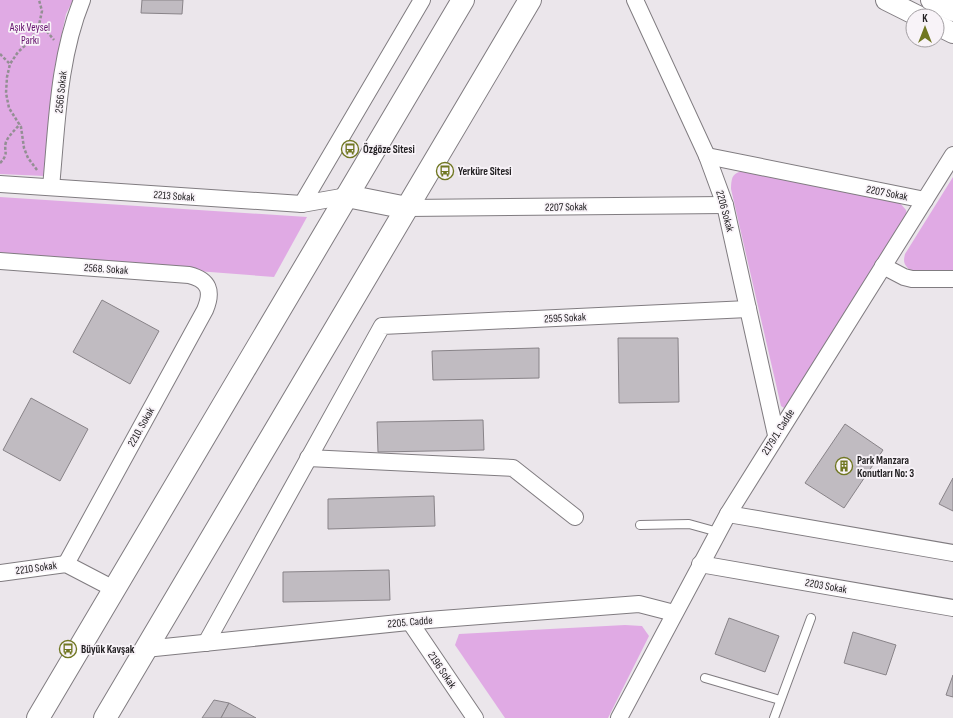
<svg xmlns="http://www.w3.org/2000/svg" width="953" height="718" font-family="'Sofia Sans Condensed',sans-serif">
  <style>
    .green { fill: #e0aae4 }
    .building { fill: #c0bbc1; stroke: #888388 }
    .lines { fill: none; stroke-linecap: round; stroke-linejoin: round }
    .service-casing { stroke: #807c80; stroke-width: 10 }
    .minor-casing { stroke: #807c80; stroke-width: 18 }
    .tertiary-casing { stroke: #807c80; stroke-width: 22 }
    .primary-casing { stroke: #807c80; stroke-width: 24 }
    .path { stroke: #938f93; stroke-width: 2.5; stroke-dasharray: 3 2; stroke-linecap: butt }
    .service { stroke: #fff; stroke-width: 8 }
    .minor { stroke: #fff; stroke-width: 16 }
    .tertiary { stroke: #fff; stroke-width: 20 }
    .primary { stroke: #fff; stroke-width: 22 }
    .labels { text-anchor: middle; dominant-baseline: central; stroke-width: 3.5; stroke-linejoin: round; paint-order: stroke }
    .park-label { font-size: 11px; fill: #64106c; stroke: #f8f3f8 }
    .street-label { font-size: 11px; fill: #232123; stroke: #f8f3f8 }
    .poi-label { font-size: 11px; font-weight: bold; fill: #232123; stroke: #f8f3f8; text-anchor: start }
  </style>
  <rect width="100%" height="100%" fill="#ebe6eb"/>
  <!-- green -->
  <g class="green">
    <polygon points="0,0 73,0 66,14 54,71 44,176 0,174"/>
    <path d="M748 170 900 203 906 210 907 214 787 406 784 408 781 406 731 189C731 175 734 172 748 170Z"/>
    <path d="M953 177V272L910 270C904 265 903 262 905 254Z"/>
    <polygon points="0,197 307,217 274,277 0,256"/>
    <polygon points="625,625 642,626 649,636 608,718 505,718 455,645 459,634"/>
  </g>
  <!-- building -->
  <g class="building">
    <polygon points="142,0 183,0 182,14 141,13"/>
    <polygon points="102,300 159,331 130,384 73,352"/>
    <polygon points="618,338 678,338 679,402 619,403"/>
    <polygon points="539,348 539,378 433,380 432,351"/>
    <polygon points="31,398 88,429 60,481 3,450"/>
    <polygon points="483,420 484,450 378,452 377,422"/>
    <polygon points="845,424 883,450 844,508 805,483"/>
    <polygon points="953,478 953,511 939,504"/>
    <polygon points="434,496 435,526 328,529 328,499"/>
    <polygon points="389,570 390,600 283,602 283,572"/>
    <polygon points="729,618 779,636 765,672 715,654"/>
    <polygon points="853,632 896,645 886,675 844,663"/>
    <polygon points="953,675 953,697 946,695"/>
    <polygon points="214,700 229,703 221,718 202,718"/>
    <polygon points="229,703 256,718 221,718"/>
  </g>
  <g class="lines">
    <!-- service casing -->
    <g class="service-casing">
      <g id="service">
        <polyline points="640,525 689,524 718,532"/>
        <polyline points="705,678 780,700"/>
        <polyline points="774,718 811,618"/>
      </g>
    </g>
    <!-- minor casing -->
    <g class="minor-casing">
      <g id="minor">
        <polyline points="635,0 707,156 725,205 776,435"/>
        <polyline points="707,156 925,200"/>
        <polyline points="0,184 302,204 347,196"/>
        <path d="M51 187C57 125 58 59 82 0"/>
        <polyline points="302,204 422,0"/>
        <polyline points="407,208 725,205"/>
        <path d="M0 261 189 275C209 280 213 291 205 310L66 564"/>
        <polyline points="883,266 904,277 912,279 953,279"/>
        <polyline points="308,458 513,468 575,517"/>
        <polyline points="728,514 953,553"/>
        <polyline points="700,564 953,608"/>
        <polyline points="0,573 66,564 114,589"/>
        <polyline points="410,622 475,718"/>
        <polyline points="206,643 382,326 748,309"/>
        <polyline points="145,649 428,620 639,604 674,613"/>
        <polyline points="619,718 728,514 953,155"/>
      </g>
    </g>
    <!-- tertiary casing -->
    <g class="tertiary-casing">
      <g id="tertiary">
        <polyline points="886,0 918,16"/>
        <polyline points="931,0 953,11"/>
        <polyline points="937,25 953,33"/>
      </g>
    </g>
    <!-- primary casing -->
    <g class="primary-casing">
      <g id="primary">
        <polyline points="347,196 407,208"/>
        <polyline points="38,718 463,0"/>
        <polyline points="105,718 530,0"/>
      </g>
    </g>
    <!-- path -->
    <g class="path">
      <polyline points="39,25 45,29 54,40"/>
      <polyline points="0,54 10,64"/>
      <path d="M0 163C10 153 3 151 6 142 9 135 15 130 20 124"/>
      <polyline points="37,170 28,158 24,148 21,127 9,108 6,93 7,77 10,64 18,52 30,41 39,25 42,11 39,0"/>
    </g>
    <!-- service -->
    <use href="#service" class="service"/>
    <!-- minor -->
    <use href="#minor" class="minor"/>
    <!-- tertiary -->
    <use href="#tertiary" class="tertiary"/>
    <!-- primary -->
    <use href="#primary" class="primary"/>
  </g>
  <!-- icons -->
  <defs>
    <g id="bus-ring" transform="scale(0.9)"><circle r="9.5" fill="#f8f3f8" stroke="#707721" stroke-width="1.5"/><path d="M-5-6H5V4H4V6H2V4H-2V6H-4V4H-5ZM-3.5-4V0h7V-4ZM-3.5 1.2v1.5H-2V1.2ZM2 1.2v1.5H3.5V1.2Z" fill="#707721"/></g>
    <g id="building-ring" transform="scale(0.9)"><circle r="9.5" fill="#f8f3f8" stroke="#707721" stroke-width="1.5"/><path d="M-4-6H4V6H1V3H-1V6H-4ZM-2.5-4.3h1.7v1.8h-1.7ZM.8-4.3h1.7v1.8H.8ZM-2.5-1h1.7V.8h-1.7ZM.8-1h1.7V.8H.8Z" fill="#707721"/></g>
  </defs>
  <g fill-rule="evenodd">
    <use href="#bus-ring" x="350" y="149"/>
    <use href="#bus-ring" x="445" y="171"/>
    <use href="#building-ring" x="844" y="466"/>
    <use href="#bus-ring" x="68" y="649"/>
  </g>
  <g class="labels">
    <!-- park labels -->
    <g class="park-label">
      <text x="30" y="27">Aşık Veysel<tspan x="30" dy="13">Parkı</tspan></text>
    </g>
    <!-- street labels -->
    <g class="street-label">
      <text transform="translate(61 92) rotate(-84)">2566 Sokak</text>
      <text transform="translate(887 193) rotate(11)">2207 Sokak</text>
      <text transform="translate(174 196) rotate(4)">2213 Sokak</text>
      <text transform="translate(566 207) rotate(-1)">2207 Sokak</text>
      <text transform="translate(725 211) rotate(75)">2206 Sokak</text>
      <text transform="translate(106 269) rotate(4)">2568. Sokak</text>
      <text transform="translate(565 318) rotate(-3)">2595 Sokak</text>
      <text transform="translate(141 427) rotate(-61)">2210. Sokak</text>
      <text transform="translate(778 432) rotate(-58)">2179/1. Cadde</text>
      <text transform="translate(36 568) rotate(-8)">2210 Sokak</text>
      <text transform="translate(826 586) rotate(10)">2203 Sokak</text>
      <text transform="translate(410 622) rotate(-5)">2205. Cadde</text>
      <text transform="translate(442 670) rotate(56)">2196 Sokak</text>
    </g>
    <!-- poi labels -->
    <g class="poi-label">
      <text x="363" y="149">Özgöze Sitesi</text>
      <text x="458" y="171">Yerküre Sitesi</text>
      <text x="857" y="460">Park Manzara<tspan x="857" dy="13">Konutları No: 3</tspan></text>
      <text x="81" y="649">Büyük Kavşak</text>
    </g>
  </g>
  <!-- north arrow -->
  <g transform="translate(925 28)"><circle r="19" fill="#f8f3f8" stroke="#a39fa3"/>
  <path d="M0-3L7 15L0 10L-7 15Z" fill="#707721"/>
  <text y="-6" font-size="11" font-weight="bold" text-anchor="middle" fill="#232123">K</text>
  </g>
</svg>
